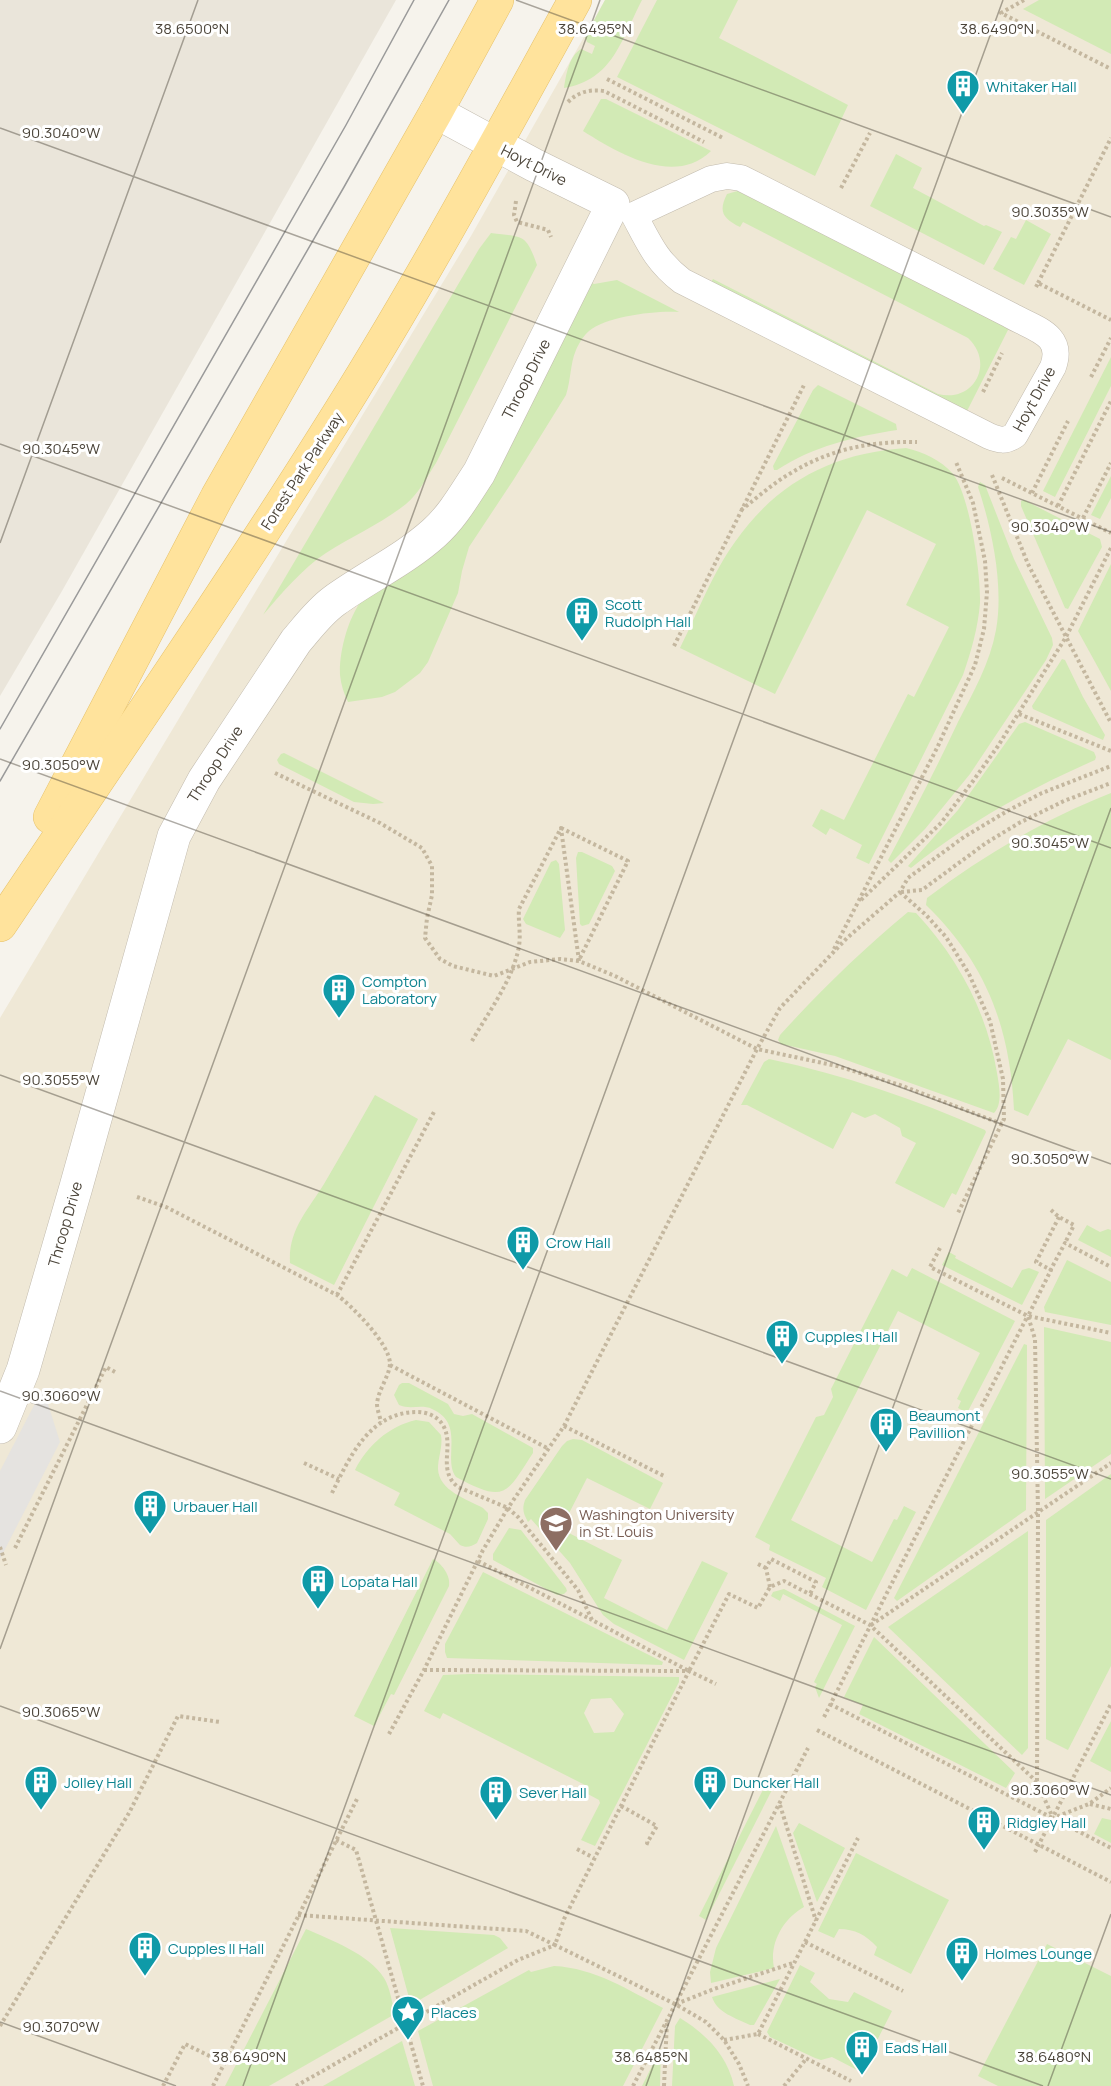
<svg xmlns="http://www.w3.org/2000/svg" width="1111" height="2086" font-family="Manrope,sans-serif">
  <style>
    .residential { fill: #eae5da }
    .education { fill: #efe8d6 }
    .green { fill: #d2eab5; fill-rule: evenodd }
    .parking { fill: #e5e3e0 }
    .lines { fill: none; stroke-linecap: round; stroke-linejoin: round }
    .service-casing { stroke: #c2bbae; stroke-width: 27 }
    .minor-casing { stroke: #c2bbae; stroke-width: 34 }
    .primary-casing { stroke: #e6c16a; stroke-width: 34 }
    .path { stroke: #c4b79f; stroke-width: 4; stroke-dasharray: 3 3; stroke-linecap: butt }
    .service { stroke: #fff; stroke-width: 26 }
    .minor { stroke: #fff; stroke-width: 33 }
    .primary { stroke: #ffe39c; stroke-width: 33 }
    .tram { stroke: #9a9a9a; stroke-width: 1.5 }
    .ticks { fill: none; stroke: #4b4439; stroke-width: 1.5; stroke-opacity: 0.45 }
    .labels { text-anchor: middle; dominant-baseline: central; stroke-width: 6; stroke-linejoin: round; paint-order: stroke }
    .culture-label { font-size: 15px; fill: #0d838f; stroke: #fff; text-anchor: start }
    .street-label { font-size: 15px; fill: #4b4439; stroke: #fff }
    .education-label { font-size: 15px; fill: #785e54; stroke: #fff; text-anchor: start }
    .ticks-label { font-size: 15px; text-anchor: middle; fill: #4b4439; stroke: #fff; stroke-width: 6; stroke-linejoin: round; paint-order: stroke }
  </style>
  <rect width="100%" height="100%" fill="#f6f3ec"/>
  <!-- residential -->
  <polygon class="residential" points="0,0 396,0 62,591 0,696"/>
  <!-- education -->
  <polygon class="education" points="605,0 1111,0 1111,2086 0,2086 0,1018 196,690 471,236"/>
  <!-- green -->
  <g class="green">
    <path d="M605 0H642C621 40 613 80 564 88 566 75 569 56 581 49L592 54 595 46 587 42 585 37Z"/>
    <polygon points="657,0 738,0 719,38 848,105 815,176 617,77"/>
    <polygon points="1039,0 1111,0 1111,54 1023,9"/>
    <path d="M601 99H606L711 151C674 187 618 153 583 131Z"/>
    <polygon points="896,154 922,168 913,188 984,226 986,225 1002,232 984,265 870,206"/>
    <path d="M741 190 1009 328 966 413 710 284 713 279 938 394C974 403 995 363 968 338L743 222 740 227C723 218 718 212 727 194Z"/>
    <polygon points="1026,220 1051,234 1024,285 993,269 1011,237 1016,239"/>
    <path d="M491 233C523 237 526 233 537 265L436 463C427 477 419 493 406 504 381 524 352 536 326 553 303 568 281 594 263 615L479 249Z"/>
    <path d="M617 280 679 312C658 310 606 316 589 331 584 335 579 343 576 350 570 364 571 380 566 395L514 479 469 547 462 571 458 593 428 662 420 673 395 692 382 697 348 702C344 694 341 685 340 675 339 652 348 618 362 600 372 589 395 577 408 568L588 281 594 284Z"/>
    <polygon points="1111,357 1111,386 1055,497 1043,491"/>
    <path d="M818 385 896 424 897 430C853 437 814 446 777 470H774L773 466 813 390Z"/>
    <path d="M906 448C923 452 941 460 953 474 970 495 981 576 980 603 978 628 971 652 963 675L869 864 856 858 862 845 830 828 826 835 812 826 821 809 844 820 908 694 914 697 949 627 906 605 936 544 867 510 775 694 680 648C697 614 713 572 735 542 777 482 833 453 906 448Z"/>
    <polygon points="1111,476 1111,498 1100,519 1091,515"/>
    <path d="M980 482 985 485 1014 559 1052 638 1053 645 1046 660 970 774 925 829 891 863 888 860C912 815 936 769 958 722 973 693 990 663 996 630 1004 586 992 529 978 487Z"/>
    <polygon points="1024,500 1100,539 1102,547 1068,609 1065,608 1021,506 1021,501"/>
    <polygon points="1111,564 1111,691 1078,631"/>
    <polygon points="1062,659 1065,660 1083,697 1105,735 1103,740 1033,709 1032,706"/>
    <path d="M1025 722 1094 752 1096 757 1095 760C1029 789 967 823 911 868L908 866 958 810 1019 724Z"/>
    <polygon points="284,753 384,803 373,804 354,802 279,764 277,760 281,754"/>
    <path d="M1111 793V1060L1068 1039 1028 1116 1014 1110C1010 1027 986 963 926 905L927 898C984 855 1045 819 1111 793Z"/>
    <polygon points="578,852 582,852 612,866 615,871 589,924 582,926 580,924 576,858"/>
    <polygon points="556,860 559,864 565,930 560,938 526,924 523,919 551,862"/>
    <path d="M908 912 916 913C958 958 987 1012 997 1073 999 1085 1003 1104 994 1113L835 1056 781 1044 778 1040 780 1035C820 991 862 950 908 912Z"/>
    <path d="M769 1059C844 1075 915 1099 985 1130L986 1132 956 1195 952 1193 944 1208 895 1183 916 1143 902 1136 900 1128 875 1114 865 1118 852 1112 833 1149 747 1105H741L764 1062Z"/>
    <path d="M375 1095 418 1119 334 1285 290 1263C288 1230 308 1210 324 1184 341 1155 358 1125 375 1095Z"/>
    <polygon points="1087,1225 1100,1232 1108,1229 1111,1230 1111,1257 1078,1240"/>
    <polygon points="949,1252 956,1256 955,1258 1012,1288 1022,1270 1029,1268 1039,1272 1022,1305 942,1265"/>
    <polygon points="1067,1260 1111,1282 1111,1325 1045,1312 1044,1307"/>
    <polygon points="912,1268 1015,1321 967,1413 958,1408 961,1401 957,1399 980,1353 898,1311 791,1520 872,1562 894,1519 897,1520 904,1506 916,1512 866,1610 822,1587 826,1578 769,1550 770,1545 755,1537 816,1417 824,1415 833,1397 831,1389 892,1269 907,1277"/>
    <polygon points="1044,1327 1111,1342 1111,1454 1045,1499"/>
    <polygon points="1024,1344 1027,1345 1026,1510 897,1601 894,1598"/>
    <path d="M402 1383H409L448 1404 454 1414 463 1416 472 1414 533 1448V1453C506 1494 506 1504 456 1477 442 1458 466 1424 432 1409 422 1404 410 1410 399 1405L394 1395 399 1385Z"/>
    <path d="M416 1420 429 1422 441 1435C443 1447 438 1457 438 1469 439 1491 467 1499 483 1508L488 1513V1519L477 1543C471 1547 466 1548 460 1545L450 1534 394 1505 400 1493 355 1470C367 1446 389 1426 416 1420Z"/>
    <path d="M573 1439 582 1440 663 1483 650 1509 587 1478 561 1529 622 1560 604 1598 667 1630 702 1561 728 1573 684 1660 614 1624 603 1615 570 1563 531 1519 528 1522C523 1513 522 1509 525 1500L562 1446 567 1441Z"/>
    <polygon points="1111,1474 1111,1666 1068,1750 1046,1739 1046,1520"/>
    <polygon points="509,1528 521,1530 566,1588 567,1591 564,1594 557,1595 493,1560 493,1554"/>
    <polygon points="1028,1531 1028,1748 1022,1755 888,1627"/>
    <path d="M433 1559C441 1563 451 1575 449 1586L394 1695 391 1694 374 1726 354 1716Z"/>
    <polygon points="483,1572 663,1662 662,1665 447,1658 445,1652 445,1644"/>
    <polygon points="784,1589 855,1626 819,1698 815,1687 817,1684 814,1682 842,1625 783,1594 780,1601 771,1596 773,1592"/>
    <polygon points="874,1637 1015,1773 1006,1788 859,1714 863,1705 844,1697"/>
    <path d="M470 1674 679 1677V1682L595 1846 581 1840 600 1803 599 1800 584 1792 587 1786 443 1713 440 1719 424 1711 443 1675ZM611 1698 624 1714 614 1732 594 1733 584 1713 591 1699Z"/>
    <polygon points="1111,1721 1111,1772 1090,1761"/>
    <polygon points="769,1778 776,1782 706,1920 699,1916"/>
    <polygon points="1102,1818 1111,1820 1111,1843 1094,1834"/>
    <polygon points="799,1823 845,1848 817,1902 793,1833"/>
    <path d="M776 1826 804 1907C783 1919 769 1943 774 1968L711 1983 710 1972 716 1948Z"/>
    <path d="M856 1853 949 1900 911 1974 874 1955 877 1947C866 1935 855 1929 839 1929L834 1938 818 1931Z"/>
    <polygon points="390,1928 494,1935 500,1938 508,1948 411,2005"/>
    <path d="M306 1929C331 1940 369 1954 384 1978 390 1987 392 2003 395 2014L269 2086H225Z"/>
    <polygon points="1047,1944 1111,1976 1111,2086 998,2086 978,2076"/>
    <polygon points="800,1965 815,1973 810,1982 829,1999 848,2002 854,1992 892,2011 861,2072 832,2057 821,2060 815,2058 770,2037 767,2032"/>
    <path d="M554 1966C595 1968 628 1990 663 2008L623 2086H433L418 2031 529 1970 531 1972Z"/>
    <path d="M780 1979 754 2025H750C736 2018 717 2013 712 1997Z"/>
    <path d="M680 2018C706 2034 727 2055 734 2086H672L675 2026Z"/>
    <polygon points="402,2041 415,2086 323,2086"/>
    <polygon points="661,2048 660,2086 642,2086"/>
  </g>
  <!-- parking -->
  <polygon class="parking" points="43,1388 60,1442 0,1559 0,1471"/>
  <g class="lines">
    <!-- service casing -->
    <g class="service-casing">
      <path id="service" d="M727 176 741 178 1010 315C1034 329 1065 334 1053 367L1015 435C1005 442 999 440 989 436L682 281C656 261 649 243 634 215L711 179Z"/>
    </g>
    <!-- minor casing -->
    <g class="minor-casing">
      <path id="minor" d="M0 1427 23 1370 76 1187 174 836 204 780 296 641C308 627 319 612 334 601 367 577 404 560 434 533 453 516 465 494 479 473L613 204 534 165 436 112"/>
    </g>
    <!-- primary casing -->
    <g class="primary-casing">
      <g id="primary">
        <polyline points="50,817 217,497 436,112 497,0"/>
        <path d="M0 925C110 761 222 599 327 432 416 292 495 145 575 0"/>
      </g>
    </g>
    <!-- path -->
    <g class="path">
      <polyline points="1024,0 1001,13 1111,69"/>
      <polyline points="607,79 723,138"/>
      <path d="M568 102C578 92 590 89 604 91L704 142"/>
      <polyline points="841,188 870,133"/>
      <polyline points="516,201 514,215 517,222 548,230 551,237"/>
      <polyline points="1038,283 1111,138"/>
      <polyline points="1036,287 1038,283 1111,320"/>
      <polyline points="1091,377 1111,338"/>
      <polyline points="983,392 1002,353"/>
      <polyline points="992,475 1028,564 1111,723"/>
      <polyline points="1002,478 1111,533"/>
      <polyline points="1032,493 1068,421"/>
      <polyline points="1058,506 1111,401"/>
      <path d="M741 510C757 498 773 483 791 473 830 449 871 441 917 442"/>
      <polyline points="1083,518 1111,463"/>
      <polyline points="674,646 804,385"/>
      <polyline points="1019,714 1111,751"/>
      <polyline points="275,773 380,823 422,848 432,866 432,895 427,918 425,938 440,959 453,966 494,976 530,962 560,959 579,961 615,976 757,1049 837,1066 900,1085 1002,1124"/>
      <polyline points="561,828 628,861 579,960"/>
      <polyline points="900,892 926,915 946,937 969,974 990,1021 1003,1079 1004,1119 957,1215"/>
      <polyline points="901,892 922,890 986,843 1019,823 1064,801 1111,783"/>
      <polyline points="861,900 941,823 973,781 998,746 1066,637 1111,548"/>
      <polyline points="834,949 937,748 975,665 984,629 987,592 985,561 973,503 956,462"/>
      <path d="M472 1041C489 1011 513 980 519 946 521 933 518 922 519 909L561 828 579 961"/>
      <path d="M137 1197 166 1207 337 1295C352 1306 390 1344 390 1364 389 1377 378 1390 377 1404 377 1409 380 1417 381 1422"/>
      <polyline points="1051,1210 1059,1217 1074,1225 1065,1243"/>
      <polyline points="1059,1217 1036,1262 1051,1270 1028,1316 1035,1339 1038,1513 1037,1782 1053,1818 1089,1804 1111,1788"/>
      <polyline points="940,1248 930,1267 1028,1316 1111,1333"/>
      <polyline points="1050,1271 1065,1243 1111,1267"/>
      <polyline points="337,1295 435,1110"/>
      <polyline points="390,1365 549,1449"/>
      <polyline points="564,1426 666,1477"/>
      <polyline points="304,1463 339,1479"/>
      <path d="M332 1493C350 1456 370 1412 417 1412 428 1412 439 1417 444 1427 454 1448 437 1470 458 1487L508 1508 483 1550 424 1670 389 1734"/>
      <polyline points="0,1547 6,1565"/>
      <polyline points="15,1548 106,1367 115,1372"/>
      <polyline points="478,1561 592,1620"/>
      <polyline points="758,1564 766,1568"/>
      <polyline points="770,1587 766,1568 771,1559 816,1582 810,1594"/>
      <polyline points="871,1625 1111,1463"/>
      <polyline points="424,1670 689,1671 716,1684"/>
      <polyline points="830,1704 1111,1848"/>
      <polyline points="824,1717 1028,1315"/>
      <polyline points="817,1730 1111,1882"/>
      <polyline points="1037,1782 870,1625 784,1581 770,1587 758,1608 729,1594 689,1671 592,1620 578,1590 518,1517 508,1508 564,1426 757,1049 780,1008 847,938 900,892 908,878 964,837 1009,810 1042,793 1111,766"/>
      <polyline points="1090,1804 1111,1809"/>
      <polyline points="780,1805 816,1921"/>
      <polyline points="621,1806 657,1826 647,1843 650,1844"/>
      <polyline points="336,1840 356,1850 423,2086"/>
      <polyline points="577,1849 594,1858"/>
      <polyline points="1035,1852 1111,1704"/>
      <polyline points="298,1915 526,1931 555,1945 564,1919 689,1671"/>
      <polyline points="805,1942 903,1991"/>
      <polyline points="676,2004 714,1989 793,1963"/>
      <polyline points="0,2026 129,1813 178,1716 220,1722"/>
      <polyline points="758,2034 851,2081"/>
      <polyline points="724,2040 758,2034 858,1838"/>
      <polyline points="163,2086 185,2044 224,2063"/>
      <polyline points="213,2086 357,1799"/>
      <polyline points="296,2086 518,1960 555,1945 675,2004 706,2022 724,2040 739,2064 748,2086"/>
      <polyline points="633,2086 808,1748"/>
      <polyline points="664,2086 667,2021"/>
      <polyline points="784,2086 806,2059"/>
    </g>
    <!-- service -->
    <use href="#service" class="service"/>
    <!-- minor -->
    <use href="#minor" class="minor"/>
    <!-- primary -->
    <use href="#primary" class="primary"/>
    <!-- tram -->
    <g class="tram">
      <polyline points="0,729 346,125 414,0"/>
      <polyline points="0,781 344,187 449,0"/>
    </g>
  </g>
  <!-- ticks -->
  <path class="ticks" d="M516 0 1111 217M0 128 1111 532M0 444 1111 848M0 543 198 0M0 759 1111 1164M0 1075 1111 1479M0 1391 1111 1795M0 1649 600 0M0 1706 1043 2086M0 2022 176 2086M243 2086 1003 0M646 2086 1111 808M1048 2086 1111 1914"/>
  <!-- icons -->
  <defs>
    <g id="building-pin" transform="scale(1.725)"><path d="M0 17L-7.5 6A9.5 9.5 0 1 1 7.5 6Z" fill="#0f9aa8" stroke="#fff"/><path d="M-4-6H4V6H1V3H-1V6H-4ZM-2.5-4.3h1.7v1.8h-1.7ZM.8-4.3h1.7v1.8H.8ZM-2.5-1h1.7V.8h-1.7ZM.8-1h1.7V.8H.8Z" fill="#fff"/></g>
    <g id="university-pin" transform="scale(1.725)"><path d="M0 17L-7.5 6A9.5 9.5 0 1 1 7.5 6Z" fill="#8d6e63" stroke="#fff"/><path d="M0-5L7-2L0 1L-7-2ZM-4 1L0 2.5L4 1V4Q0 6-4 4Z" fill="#fff"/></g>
    <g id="sight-pin" transform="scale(1.725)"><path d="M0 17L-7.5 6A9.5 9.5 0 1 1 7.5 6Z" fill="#0f9aa8" stroke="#fff"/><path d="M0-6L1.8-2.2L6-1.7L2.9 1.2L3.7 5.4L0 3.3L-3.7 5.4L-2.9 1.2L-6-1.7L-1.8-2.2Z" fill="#fff"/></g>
  </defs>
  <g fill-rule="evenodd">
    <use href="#building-pin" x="963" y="86"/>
    <use href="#building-pin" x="582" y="613"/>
    <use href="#building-pin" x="339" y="990"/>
    <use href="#building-pin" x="523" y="1242"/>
    <use href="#building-pin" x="782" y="1336"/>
    <use href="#building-pin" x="886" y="1424"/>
    <use href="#building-pin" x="150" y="1506"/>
    <use href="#university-pin" x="556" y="1523"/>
    <use href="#building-pin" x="318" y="1581"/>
    <use href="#building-pin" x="41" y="1782"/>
    <use href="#building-pin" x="710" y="1782"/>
    <use href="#building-pin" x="496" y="1792"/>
    <use href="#building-pin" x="984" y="1822"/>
    <use href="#building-pin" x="145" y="1948"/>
    <use href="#building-pin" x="962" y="1953"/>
    <use href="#sight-pin" x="408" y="2012"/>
    <use href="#building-pin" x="862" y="2047"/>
  </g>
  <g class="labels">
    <!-- culture labels -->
    <g class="culture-label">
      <text x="986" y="86">Whitaker Hall</text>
      <text x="605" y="604">Scott<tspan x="605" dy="17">Rudolph Hall</tspan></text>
      <text x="362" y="981">Compton<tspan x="362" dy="17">Laboratory</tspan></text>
      <text x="546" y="1242">Crow Hall</text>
      <text x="805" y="1336">Cupples I Hall</text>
      <text x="909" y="1415">Beaumont<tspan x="909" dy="17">Pavillion</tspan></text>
      <text x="173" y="1506">Urbauer Hall</text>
      <text x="341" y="1581">Lopata Hall</text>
      <text x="64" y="1782">Jolley Hall</text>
      <text x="733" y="1782">Duncker Hall</text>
      <text x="519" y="1792">Sever Hall</text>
      <text x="1007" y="1822">Ridgley Hall</text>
      <text x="168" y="1948">Cupples II Hall</text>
      <text x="985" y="1953">Holmes Lounge</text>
      <text x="431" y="2012">Places</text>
      <text x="885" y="2047">Eads Hall</text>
    </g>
    <!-- street labels -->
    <g class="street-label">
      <text transform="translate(534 165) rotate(27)">Hoyt Drive</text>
      <text transform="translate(526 379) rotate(-63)">Throop Drive</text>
      <text transform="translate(1034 399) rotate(-61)">Hoyt Drive</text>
      <text transform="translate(302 471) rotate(-57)">Forest Park Parkway</text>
      <text transform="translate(215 764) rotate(-57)">Throop Drive</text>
      <text transform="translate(65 1224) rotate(-74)">Throop Drive</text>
    </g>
    <!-- education labels -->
    <g class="education-label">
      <text x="579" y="1514">Washington University<tspan x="579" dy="17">in St. Louis</tspan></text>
    </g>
  </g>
  <g class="ticks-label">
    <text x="192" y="34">38.6500°N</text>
    <text x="595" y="34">38.6495°N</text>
    <text x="997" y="34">38.6490°N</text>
    <text x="61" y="138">90.3040°W</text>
    <text x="1050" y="217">90.3035°W</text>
    <text x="61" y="454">90.3045°W</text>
    <text x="1050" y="532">90.3040°W</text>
    <text x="61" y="770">90.3050°W</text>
    <text x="1050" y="848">90.3045°W</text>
    <text x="61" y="1085">90.3055°W</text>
    <text x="1050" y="1164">90.3050°W</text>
    <text x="61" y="1401">90.3060°W</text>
    <text x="1050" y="1479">90.3055°W</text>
    <text x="61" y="1717">90.3065°W</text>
    <text x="1050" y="1795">90.3060°W</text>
    <text x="61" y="2032">90.3070°W</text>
    <text x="249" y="2062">38.6490°N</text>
    <text x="651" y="2062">38.6485°N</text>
    <text x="1054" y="2062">38.6480°N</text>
  </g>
</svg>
